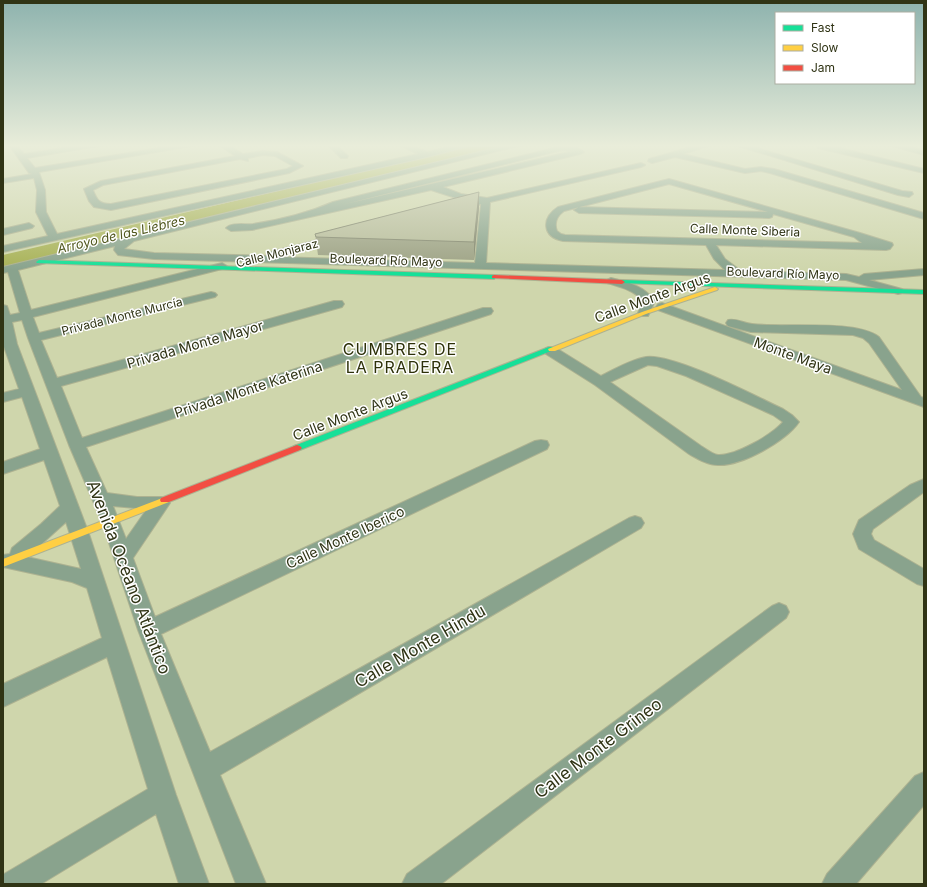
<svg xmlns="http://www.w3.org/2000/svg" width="927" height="887" font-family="Inter,sans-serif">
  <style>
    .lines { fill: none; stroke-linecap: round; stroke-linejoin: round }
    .river { fill: #a8b257; fill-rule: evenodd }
    .street-casing { stroke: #adb291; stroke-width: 2 }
    .fast-casing { stroke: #adb291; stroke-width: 2 }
    .slow-casing { stroke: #adb291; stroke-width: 2 }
    .jam-casing { stroke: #adb291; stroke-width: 2 }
    .street { fill: #89a38d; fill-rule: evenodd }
    .fast { fill: #16e098; fill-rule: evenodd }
    .slow { fill: #ffcf43; fill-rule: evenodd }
    .jam { fill: #f24e42; fill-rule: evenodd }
    .wall { fill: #9da285 }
    .shaded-wall { fill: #80846c }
    .building { fill: #b7bc9b; stroke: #80846c }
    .labels { text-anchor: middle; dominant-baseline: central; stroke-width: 3; stroke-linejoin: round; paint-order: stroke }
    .far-street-label { font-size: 12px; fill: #303415; stroke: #fff }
    .far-water-label { font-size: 13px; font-style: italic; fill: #51581f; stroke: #fff }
    .street-label { font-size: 14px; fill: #303415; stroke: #fff }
    .quarter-label { font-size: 16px; letter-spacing: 1px; fill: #2d3109; stroke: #fff }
    .near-street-label { font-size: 17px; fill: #303415; stroke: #fff }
  </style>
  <rect width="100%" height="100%" fill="#cfd6ac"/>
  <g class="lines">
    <!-- river -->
    <polygon class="river" points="475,145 503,145 501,148 496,149 3,269 3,255"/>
    <!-- street casing -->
    <g class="street-casing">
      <g id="street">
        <polygon points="9,145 16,145 24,154 83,145 104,145 27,158 35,168 178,145 197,145 39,172 45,190 46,212 57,234 418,154 400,145 410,145 427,152 457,145 472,145 427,157 3,252 3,246 48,236 36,212 37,190 34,178 3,183 3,179 32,174 29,173"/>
        <path d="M219 145H228L243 154 263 151 277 152 303 166 289 173 111 210 94 207 89 201 84 189 101 181 235 156ZM263 155 275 156 293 166 287 169 111 204C99 204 97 200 93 190L103 185 240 159 248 161V158Z"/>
        <polygon points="328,145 336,145 348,156 347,158 341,158"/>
        <path d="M508 145H522L134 241 124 249 154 253 271 256 269 254 270 252 337 235 341 236 342 238 341 240 276 257 475 263 481 204 458 210 455 209 453 207 455 205 473 201 456 198 431 190 252 230 231 231 226 228C232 222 245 225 253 224 279 220 308 213 333 202L562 146H574L584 152 580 154 443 187 461 194 487 198 641 163 645 165 641 167 490 202 486 263 725 270 714 259 706 245 563 241C542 237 541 218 558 207L669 179 860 233 892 243 893 245 890 249 886 250 716 245 725 259 741 271 846 274 859 277 864 274 924 269V275L869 280 902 289 904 291 902 293 898 294 846 280 154 259 118 255 114 250 115 246 18 270 31 310 222 263 227 266 226 268 33 317 39 333 211 292 215 293 217 295 215 297 41 340 57 378 334 301H342L344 304 342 307 61 386 82 438 483 308H491L493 311 491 314 86 447 107 493 137 497H161L167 499 170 503 133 558 155 617 535 441 541 440 547 441 549 445 547 449 161 634 210 752 629 518 635 516 641 518 644 523 641 528 220 775 266 884H236L138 630 102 522 69 445 28 338 22 320 12 322 17 344 89 534 176 795 209 884H179L156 814 41 884H3L4 874 148 789 107 657 3 707V684L102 638 87 588 72 582 3 567V555L10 554 12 548 41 524 60 506 44 460 3 474V462L40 449 22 397 3 402V393L19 389 3 344V305L7 306 10 315 20 313 8 272 3 273V267ZM562 150 573 151 341 205ZM669 184 768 212 579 207 574 210 579 213 769 218 772 217 773 214 854 237 862 243 565 235 561 234 557 231C554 223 557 216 564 211ZM113 506 147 509 126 539ZM66 522 81 569 27 557Z"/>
        <polygon points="698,145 711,145 683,154 745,169 761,167 774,169 924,213 924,219 770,173 761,171 745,173 675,157 652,163 648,161 649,159"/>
        <polygon points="735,145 747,145 902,191 912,192 913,194 909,197 898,195"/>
        <polygon points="828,145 924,169 924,173 818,148 817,146"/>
        <polygon points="889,145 903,145 924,151 924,155"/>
        <polygon points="29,223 34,226 32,228 3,235 3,229"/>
        <path d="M611 278C628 282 644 286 655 301L648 316H640L638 313 643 301C634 290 620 287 607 283L605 281Z"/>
        <path d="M662 303 902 390 869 343 863 338 853 335 751 332 728 326 726 323 728 320C736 318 743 323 752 324 783 328 856 319 879 337L921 397 924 398V407L658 310 656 307 658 304Z"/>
        <path d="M551 347 556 348 601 376C615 369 630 360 646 357 673 353 755 396 783 409L792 415 799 422C786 441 742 466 718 465 708 465 698 459 689 454L595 385 546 354 544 351 546 348ZM648 365 657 366 686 376 773 415 783 422C772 435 735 456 718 455 712 454 706 449 701 446L610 382Z"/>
        <polygon points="924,479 924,492 873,529 871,534 874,540 924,569 924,586 917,584 859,549 853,534 859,520 910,485"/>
        <polygon points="779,603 786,606 789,612 786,618 441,884 402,884 407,874 772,606"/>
        <polygon points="924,772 924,805 856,884 822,884 827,874 915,776"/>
      </g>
    </g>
    <!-- fast casing -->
    <g class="fast-casing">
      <g id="fast">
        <polygon points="39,260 494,275 497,277 494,279 37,263 36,262"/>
        <polygon points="622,280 924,290 924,294 620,283 619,282"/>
        <polygon points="549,347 555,347 556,349 300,450 294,450 292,448 294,446"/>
      </g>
    </g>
    <!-- slow casing -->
    <g class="slow-casing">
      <g id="slow">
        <polygon points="715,287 718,289 717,290 646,314 555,351 549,351 548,349 642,312"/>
        <polygon points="165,497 169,498 170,500 169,502 3,567 3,559"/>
      </g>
    </g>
    <!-- jam casing -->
    <g class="jam-casing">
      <g id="jam">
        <polygon points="494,275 622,280 625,282 622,284 492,278 492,276"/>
        <polygon points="297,445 300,446 302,448 300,450 169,502 161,502 160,500 161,498"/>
      </g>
    </g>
    <!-- street -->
    <use href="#street" class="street"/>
    <!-- fast -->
    <use href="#fast" class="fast"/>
    <!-- slow -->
    <use href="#slow" class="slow"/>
    <!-- jam -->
    <use href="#jam" class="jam"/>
  </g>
  <!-- wall -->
  <polygon class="wall" points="479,192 479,208 474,260 318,255 315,234"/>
  <!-- shaded-wall -->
  <polygon class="shaded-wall" points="479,192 479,208 474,260 474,242"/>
  <!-- building -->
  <polygon class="building" points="479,192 474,242 316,237 315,234"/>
  <!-- sky -->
  <linearGradient id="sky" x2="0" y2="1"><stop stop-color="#8eb3ae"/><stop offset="0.54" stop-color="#e9edda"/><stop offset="1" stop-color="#e9edda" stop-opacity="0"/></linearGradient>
  <rect width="927" height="270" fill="url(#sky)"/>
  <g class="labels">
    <!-- far-street labels -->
    <g class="far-street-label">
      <text transform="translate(745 230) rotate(2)">Calle Monte Siberia</text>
      <text transform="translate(277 253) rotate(-14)">Calle Monjaraz</text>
      <text transform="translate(386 260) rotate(2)">Boulevard Río Mayo</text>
      <text transform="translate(783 273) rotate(2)">Boulevard Río Mayo</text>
      <text transform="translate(122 316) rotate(-14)">Privada Monte Murcía</text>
    </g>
    <!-- far-water labels -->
    <g class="far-water-label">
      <text transform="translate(121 234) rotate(-13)">Arroyo de las Liebres</text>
    </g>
    <!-- street labels -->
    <g class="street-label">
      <text transform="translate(652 297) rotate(-20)">Calle Monte Argus</text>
      <text transform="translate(195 344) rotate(-16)">Privada Monte Mayor</text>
      <text transform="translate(793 355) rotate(20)">Monte Maya</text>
      <text transform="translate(248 389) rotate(-18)">Privada Monte Katerina</text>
      <text transform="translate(350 414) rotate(-21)">Calle Monte Argus</text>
      <text transform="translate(345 537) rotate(-25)">Calle Monte Iberico</text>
    </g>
    <!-- quarter labels -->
    <g class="quarter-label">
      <text x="400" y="349">CUMBRES DE<tspan x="400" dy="18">LA PRADERA</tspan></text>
    </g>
    <!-- near-street labels -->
    <g class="near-street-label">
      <text transform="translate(129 577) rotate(69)">Avenida Océano Atlántico</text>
      <text transform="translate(420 646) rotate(-30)">Calle Monte Hindu</text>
      <text transform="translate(598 748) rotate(-37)">Calle Monte Grineo</text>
    </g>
  </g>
  <!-- border -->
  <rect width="927" height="887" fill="none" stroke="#303415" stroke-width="8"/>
  <!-- legend -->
  <rect x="775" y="12" width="140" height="72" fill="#ffffff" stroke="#acaea1"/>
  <rect x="783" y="25" width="20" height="6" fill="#16e098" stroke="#acaea1"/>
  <text x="811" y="32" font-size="12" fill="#303415">Fast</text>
  <rect x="783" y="45" width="20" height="6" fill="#ffcf43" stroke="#acaea1"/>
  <text x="811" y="52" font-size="12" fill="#303415">Slow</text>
  <rect x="783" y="65" width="20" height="6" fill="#f24e42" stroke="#acaea1"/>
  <text x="811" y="72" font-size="12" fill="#303415">Jam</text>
</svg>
